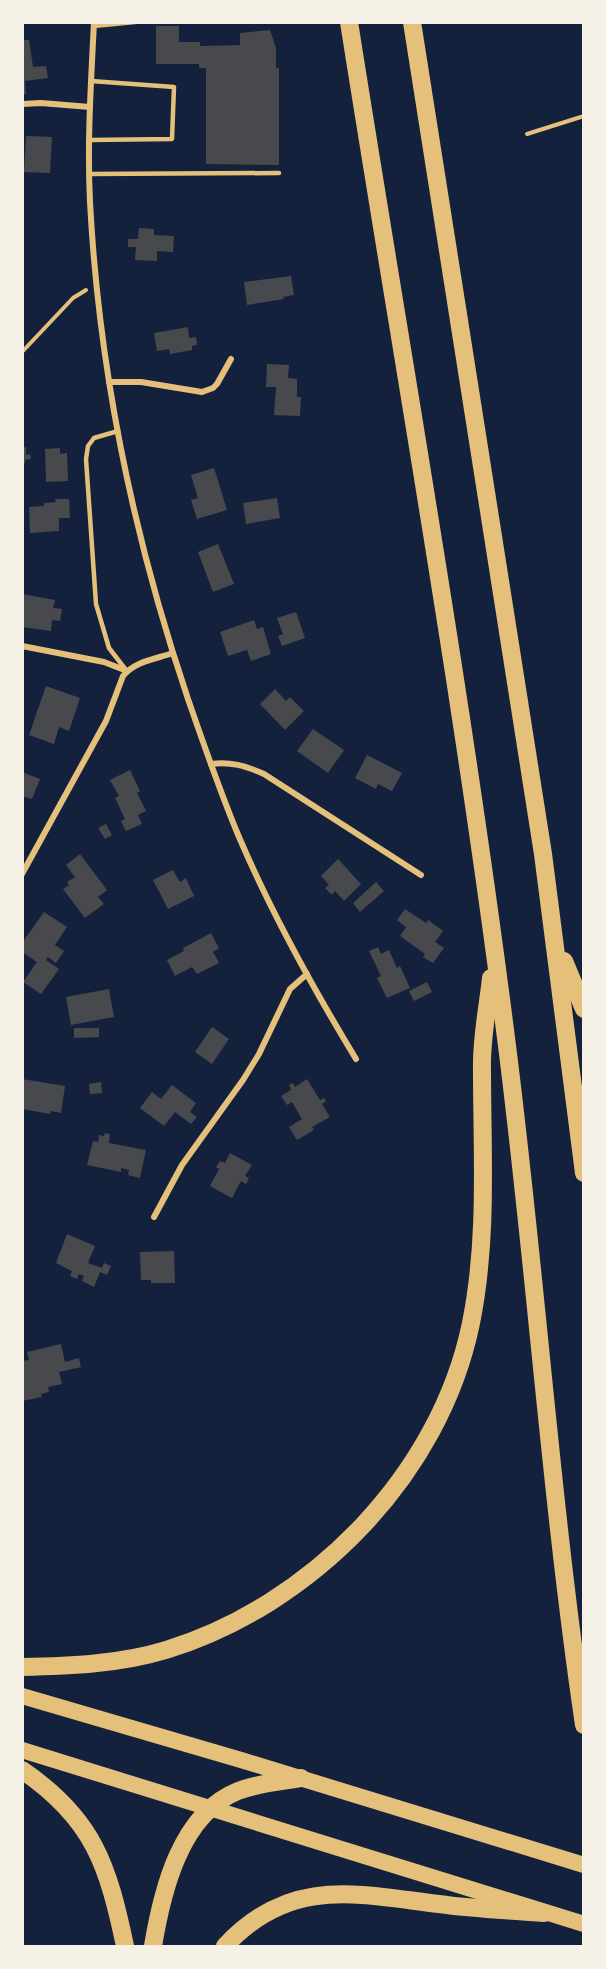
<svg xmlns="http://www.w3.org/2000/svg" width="606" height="1969" font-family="'Source Serif 4',serif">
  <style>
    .building { fill: #48494c }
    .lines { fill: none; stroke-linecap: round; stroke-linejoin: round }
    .path { stroke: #e5c07b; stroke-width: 4 }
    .service { stroke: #e5c07b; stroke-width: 4.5 }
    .minor { stroke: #e5c07b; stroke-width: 6 }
    .trunk { stroke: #e5c07b; stroke-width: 16 }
    .motorway { stroke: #e5c07b; stroke-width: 18 }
  </style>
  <rect width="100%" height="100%" fill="#14213d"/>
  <!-- building -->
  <g class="building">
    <polygon points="156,26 179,26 179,42 200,42 200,46 240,45 240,33 270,30 276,48 276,68 279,68 279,165 206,164 206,68 199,68 199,64 156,64"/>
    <polygon points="22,40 29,40 33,67 46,66 48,78 25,81 26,94 22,95"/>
    <polygon points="26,136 52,137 50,173 24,172"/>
    <polygon points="139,228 154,229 154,235 174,236 173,252 157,251 157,261 135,260 136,247 128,247 128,239 138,239"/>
    <polygon points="291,276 294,295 283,297 284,299 247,305 244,282"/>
    <polygon points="188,327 189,338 196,337 197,345 192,346 192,350 170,354 169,349 157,351 154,333"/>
    <polygon points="267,364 289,365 288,378 297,379 297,397 301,397 300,416 274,415 276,387 266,387"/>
    <polygon points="26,447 26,455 30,454 31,459 25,460 25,463 22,463 22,448"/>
    <polygon points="60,448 60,454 67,453 68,481 46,482 45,449"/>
    <polygon points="214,468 227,510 197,519 191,500 198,498 191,475"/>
    <polygon points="277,498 280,518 246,524 243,503"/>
    <polygon points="55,499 69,499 70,518 59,518 59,531 30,533 29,507 44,506 44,503 56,502"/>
    <polygon points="218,544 234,584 213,592 198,552"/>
    <polygon points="22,594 55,600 53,608 62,609 60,621 52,620 51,631 22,627"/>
    <polygon points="296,612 305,638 282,646 278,636 283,634 277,618"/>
    <polygon points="254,620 257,629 263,627 271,654 251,661 247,650 228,656 220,632"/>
    <polygon points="46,686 80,698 69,731 59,727 54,744 29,735"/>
    <polygon points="275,689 286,701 290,697 304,711 285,730 260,704"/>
    <polygon points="313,729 344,750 328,773 297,751"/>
    <polygon points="367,755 402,773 392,791 378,784 376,789 355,778"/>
    <polygon points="130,770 140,791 137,793 146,811 138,815 142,824 126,831 121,821 125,819 115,798 119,796 110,780"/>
    <polygon points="22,772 40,779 32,799 22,796"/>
    <polygon points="106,824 112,835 105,839 98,828"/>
    <polygon points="80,854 107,890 98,897 104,904 85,918 63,889 69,885 67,882 75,877 66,865"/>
    <polygon points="338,859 361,884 344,901 335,891 332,895 325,888 329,885 321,876"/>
    <polygon points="173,870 180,882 186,878 194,896 168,909 153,880"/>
    <polygon points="376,882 384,891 360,912 353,903"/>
    <polygon points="405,909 426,923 428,920 443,931 435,942 444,948 433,963 423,957 425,954 400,936 406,927 397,920"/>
    <polygon points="44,912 67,927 55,945 64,951 56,963 48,957 46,960 59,969 41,994 23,982 37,962 22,952 22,943"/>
    <polygon points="211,933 219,948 213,952 219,963 197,974 192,967 175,976 167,960 184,951 183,948"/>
    <polygon points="378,947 381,954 389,950 397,968 400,966 410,988 387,998 377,978 381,976 369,951"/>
    <polygon points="427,982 432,992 414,1001 409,991"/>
    <polygon points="109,989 114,1017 71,1025 66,997"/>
    <polygon points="212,1027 229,1039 212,1064 195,1052"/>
    <polygon points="74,1028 99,1028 99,1037 74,1038"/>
    <polygon points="22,1079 65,1086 61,1113 51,1111 50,1114 22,1109"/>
    <polygon points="307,1079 320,1100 324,1098 326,1101 322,1104 330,1117 312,1127 314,1130 297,1140 289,1127 302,1119 292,1102 287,1105 281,1096 291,1090 289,1085 293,1083 295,1087"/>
    <polygon points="101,1082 102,1093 90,1094 89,1084"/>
    <polygon points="172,1085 196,1103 190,1112 197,1117 191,1124 175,1112 164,1126 140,1108 152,1092 161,1099"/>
    <polygon points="105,1133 110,1134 109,1143 146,1150 140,1178 128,1175 129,1170 121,1168 121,1172 87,1165 93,1141 98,1142 99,1135 104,1136"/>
    <polygon points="230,1153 252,1165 245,1176 249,1178 246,1184 241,1181 232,1198 210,1186 219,1169 216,1167 220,1161 225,1163"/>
    <polygon points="67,1234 95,1246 88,1263 102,1268 104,1263 111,1266 107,1275 100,1272 94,1287 82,1281 84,1276 79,1274 77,1279 70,1276 72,1271 56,1263"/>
    <polygon points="174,1251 175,1283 151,1283 151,1280 141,1280 140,1252"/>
    <polygon points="61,1344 65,1362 79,1358 81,1367 59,1372 62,1384 48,1387 49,1392 41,1394 42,1397 22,1401 22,1361 29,1360 27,1352"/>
  </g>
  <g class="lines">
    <!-- path -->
    <g class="path">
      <polyline points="527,134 584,116"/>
      <polyline points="22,352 73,298 86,290"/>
    </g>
    <!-- service -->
    <g class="service">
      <polyline points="94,26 135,22"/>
      <polyline points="89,140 172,139 174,87 91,81"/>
      <polyline points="89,174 279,173"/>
      <polyline points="118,431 94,438 88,446 86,459 96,604 109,648 126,670"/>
    </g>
    <!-- minor -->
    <g class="minor">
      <path d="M94 22C91 83 87 142 90 202 99 372 134 539 188 699 204 745 220 792 239 837 272 914 313 988 356 1059"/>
      <polyline points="22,104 41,103 90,107"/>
      <polyline points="109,382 141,382 202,392 213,388 217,384 231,359"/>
      <polyline points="22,646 104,662 127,671"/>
      <path d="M211 764C230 761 246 766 264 774L421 875"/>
      <path d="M22 874 106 721 123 676C135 661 156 659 173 653"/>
      <polyline points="154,1217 182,1165 243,1080 259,1054 290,989 307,974"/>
    </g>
    <!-- trunk -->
    <g class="trunk">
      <polyline points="22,1696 241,1760 584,1865"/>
      <polyline points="22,1750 584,1924"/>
    </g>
    <!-- motorway -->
    <g class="motorway">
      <path d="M349 22C402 358 462 693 505 1030 535 1261 550 1494 584 1725"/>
      <polyline points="412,22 543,854 584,1173"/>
      <polyline points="564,961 584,1009"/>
      <path d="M22 1667C70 1666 120 1664 166 1650 312 1605 440 1475 471 1323 488 1239 482 1154 482 1069 481 1039 488 1007 491 978"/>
      <path d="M22 1770C94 1819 108 1866 125 1946"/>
      <path d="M153 1946C162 1892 180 1814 238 1791 258 1783 281 1782 301 1778"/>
      <path d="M225 1946C290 1876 356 1894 439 1904 474 1909 509 1910 544 1913"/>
    </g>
  </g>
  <!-- border -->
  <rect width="606" height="1969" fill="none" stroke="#f6f1e7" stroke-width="48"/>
</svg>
